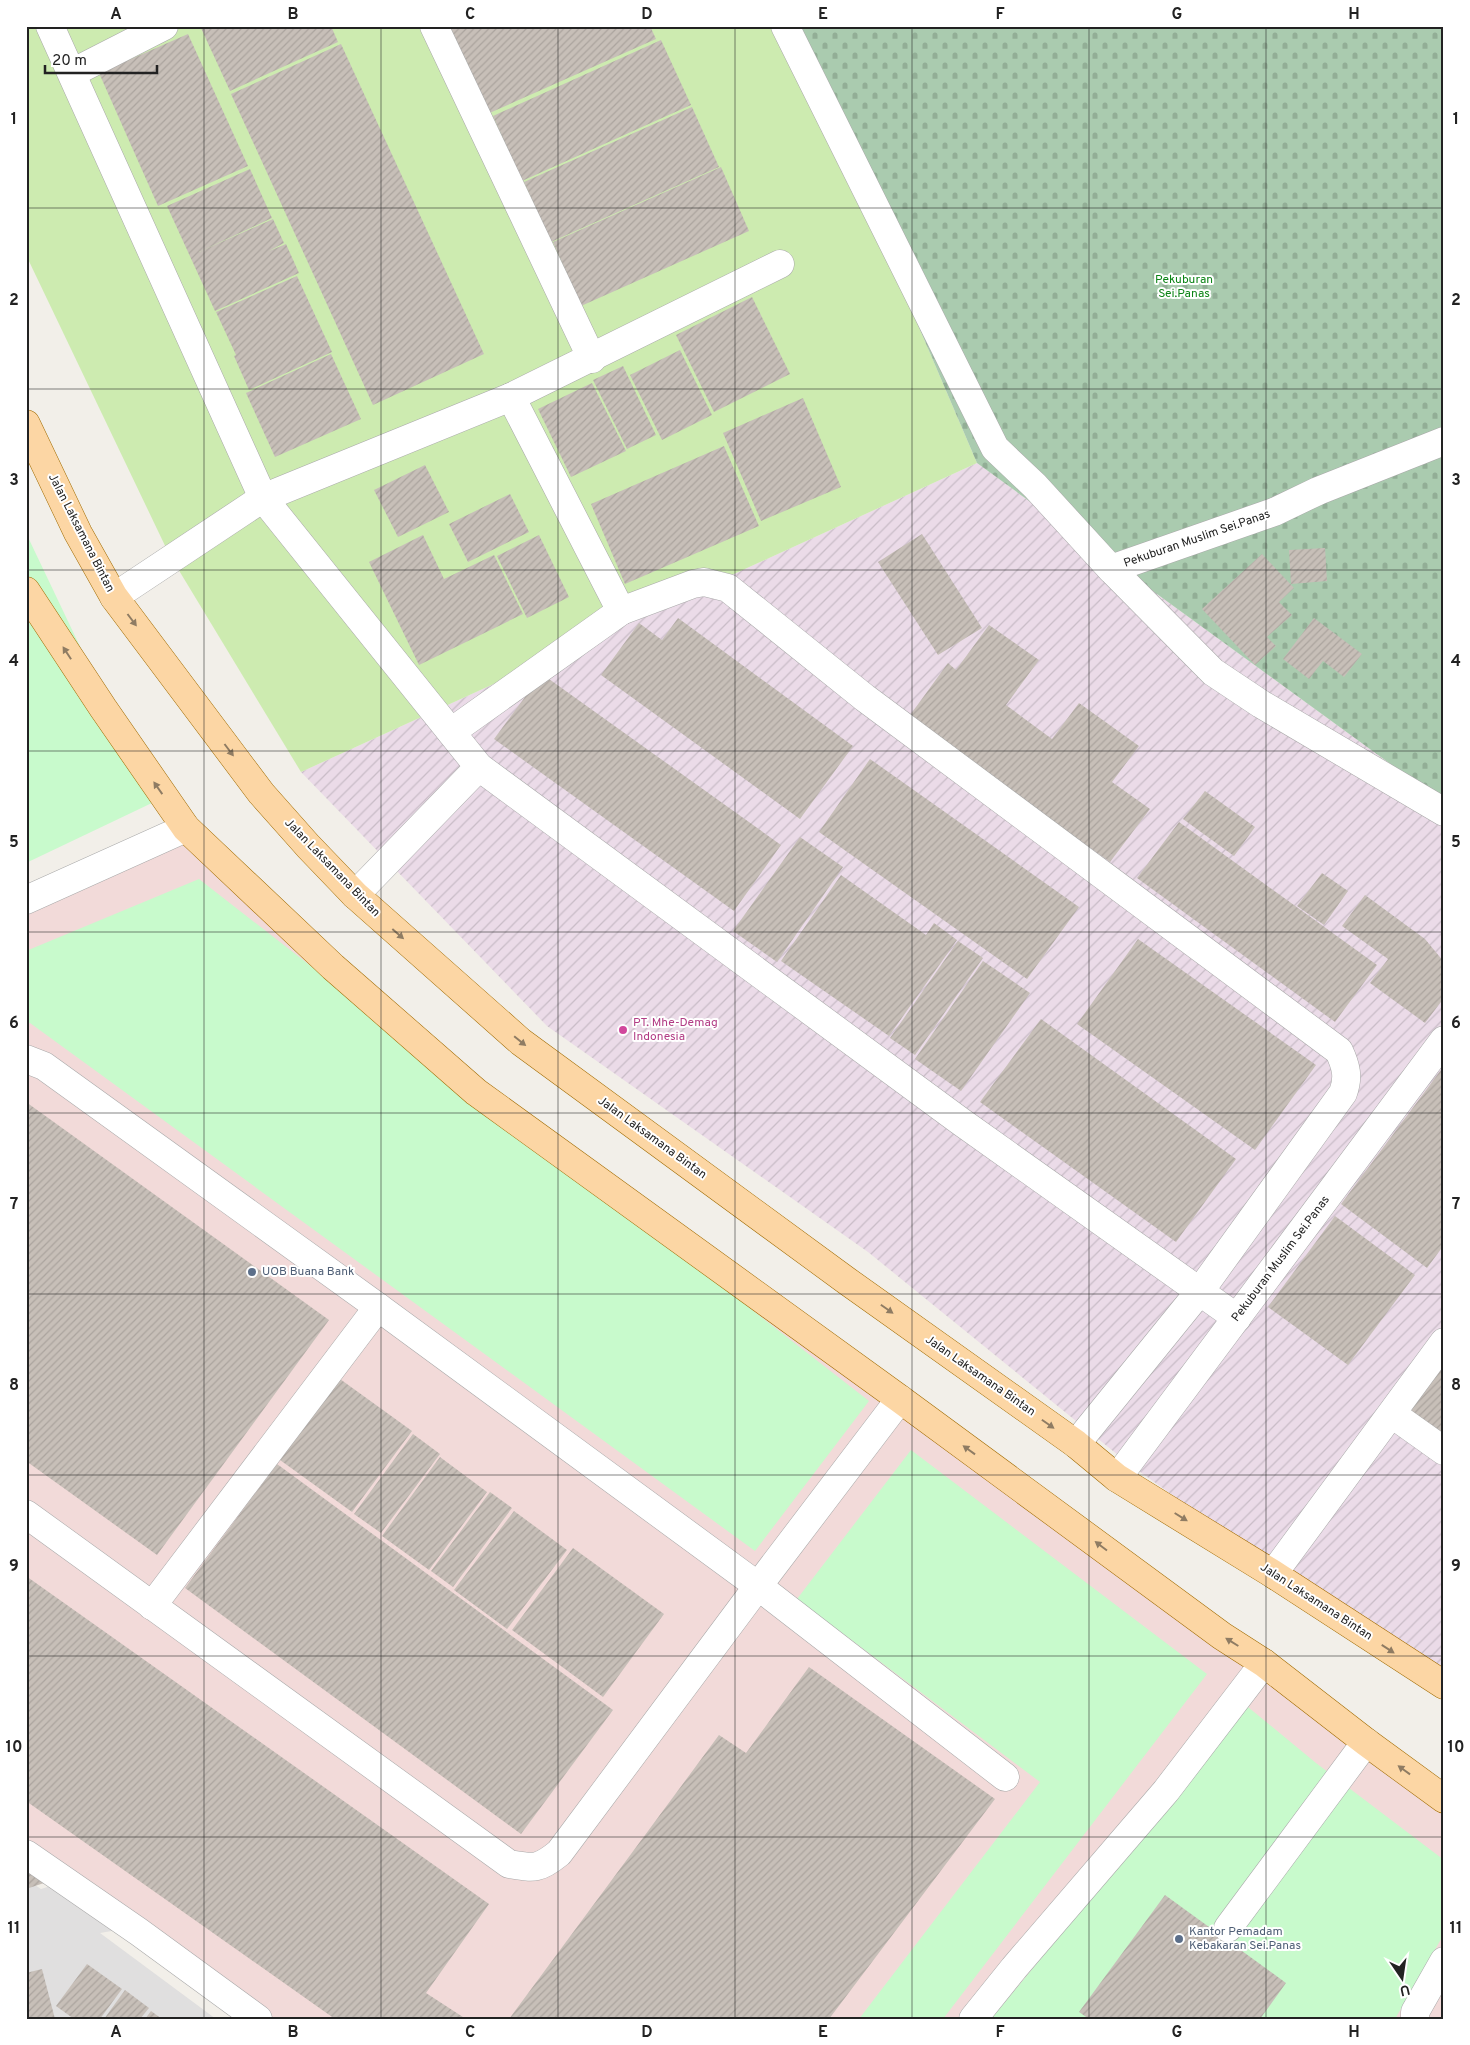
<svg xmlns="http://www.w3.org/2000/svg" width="1470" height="2045" font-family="Overpass,sans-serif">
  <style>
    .residential { fill: #e0dfdf }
    .commercial { fill: #f2dad9 }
    .industrial { fill: url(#industrial-furrows) }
    .grass { fill: #cdebb0 }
    .cemetery { fill: url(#cemetery-stones) }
    .park { fill: #c8facc }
    .building { fill: url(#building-hatch) }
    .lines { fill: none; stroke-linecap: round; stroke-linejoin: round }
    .minor-casing { stroke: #a9a9a9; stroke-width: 29 }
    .major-casing { stroke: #a06b00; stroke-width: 29 }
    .minor { stroke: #fff; stroke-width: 28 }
    .major { stroke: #fcd6a4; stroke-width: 28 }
    .oneway { fill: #8f7c63 }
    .grid { fill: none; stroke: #222; stroke-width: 1; stroke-opacity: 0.55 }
    .hotel-dot { fill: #d1479c; stroke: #fff; stroke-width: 2 }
    .service-dot { fill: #5c6f8a; stroke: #fff; stroke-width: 2 }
    .labels { text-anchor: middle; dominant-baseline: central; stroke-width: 4; stroke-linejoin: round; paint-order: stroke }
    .park-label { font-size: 12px; fill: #0c8416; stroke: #fff }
    .street-label { font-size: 12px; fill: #222; stroke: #fff }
    .hotel-label { font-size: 12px; fill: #b23c85; stroke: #fff; text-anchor: start }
    .service-label { font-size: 12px; fill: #4e5e75; stroke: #fff; text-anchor: start }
    .neatline { fill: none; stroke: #222; stroke-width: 2 }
    .grid-label { font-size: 16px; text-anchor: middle; font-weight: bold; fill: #222 }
  </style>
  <defs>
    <pattern id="industrial-furrows" width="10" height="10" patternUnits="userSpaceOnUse" patternTransform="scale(1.25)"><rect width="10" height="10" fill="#ebdbe8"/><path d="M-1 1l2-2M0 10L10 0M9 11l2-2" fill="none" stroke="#c9bcc7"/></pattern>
    <pattern id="cemetery-stones" width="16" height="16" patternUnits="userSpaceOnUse" patternTransform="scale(1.25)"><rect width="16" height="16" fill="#aacbaf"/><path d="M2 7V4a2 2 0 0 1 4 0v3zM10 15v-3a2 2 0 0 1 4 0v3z" fill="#92ae96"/></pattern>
    <pattern id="building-hatch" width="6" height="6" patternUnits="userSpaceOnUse" patternTransform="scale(1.25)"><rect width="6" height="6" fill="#c7bfb8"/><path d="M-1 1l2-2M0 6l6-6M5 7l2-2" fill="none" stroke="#aba49e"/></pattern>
  </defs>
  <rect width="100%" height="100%" fill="#f2efe9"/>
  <!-- residential -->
  <polygon class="residential" points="26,1879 41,1889 60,1883 123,1929 100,1933 216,2019 26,2019"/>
  <!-- commercial -->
  <polygon class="commercial" points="186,828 476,1092 1444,1799 1444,2019 258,2019 26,1854 26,900"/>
  <!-- industrial -->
  <polygon class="industrial" points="977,463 1444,803 1444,1689 1129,1464 868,1252 547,1026 301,772"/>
  <!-- grass -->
  <polygon class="grass" points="26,26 790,26 977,463 301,772 169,554 26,255"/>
  <!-- cemetery -->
  <polygon class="cemetery" points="790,26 1444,26 1444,803 977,463"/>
  <!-- park -->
  <g class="park">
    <polygon points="26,533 154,802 26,863"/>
    <polygon points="199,879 869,1401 755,1551 30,1023 26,1024 26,951"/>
    <polygon points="911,1450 1207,1674 943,2019 859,2019 1040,1782 797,1599"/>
    <polygon points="1248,1707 1316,1763 1444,1860 1444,1934 1395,2019 991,2019"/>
  </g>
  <!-- building -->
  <g class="building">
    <polygon points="200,26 331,26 338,42 230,91"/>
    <polygon points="445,26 650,26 656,39 485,115"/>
    <polygon points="188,34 248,166 158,206 99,73"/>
    <polygon points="661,40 691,105 522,181 493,116"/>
    <polygon points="341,44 484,354 373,405 231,94"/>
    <polygon points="692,107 719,167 551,242 524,182"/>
    <polygon points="721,167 749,231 581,306 553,242"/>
    <polygon points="250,169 272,218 199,252 273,219 284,243 269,251 286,244 299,273 215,311 167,206"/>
    <polygon points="297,276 332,352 249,390 234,356 236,355 216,312"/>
    <polygon points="752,297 790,374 714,412 676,335"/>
    <polygon points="680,350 712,415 662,440 630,375"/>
    <polygon points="331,354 361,419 275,457 246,393"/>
    <polygon points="623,366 656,435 627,449 593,380"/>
    <polygon points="592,383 626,451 571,477 538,409"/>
    <polygon points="803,398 841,487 761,521 723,433"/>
    <polygon points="724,446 759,526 625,584 591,504"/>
    <polygon points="425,465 449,512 398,537 374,490"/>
    <polygon points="510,494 529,532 468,562 449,524"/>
    <polygon points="922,534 982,628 938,655 878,562"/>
    <polygon points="423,535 444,579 494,555 523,614 419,665 369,562"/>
    <polygon points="539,535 569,597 527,618 497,556"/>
    <polygon points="1325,548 1327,581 1291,584 1289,550"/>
    <polygon points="1262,554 1294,588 1279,602 1292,615 1267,637 1276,646 1255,665 1202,609"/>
    <polygon points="678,618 853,746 800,819 601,675 639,623 662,640"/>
    <polygon points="1314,618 1362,654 1344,677 1323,661 1309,679 1283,659"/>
    <polygon points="989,625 1039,660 1006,705 1052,739 1079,703 1139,746 1112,782 1150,809 1110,862 908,718 948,663 956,670"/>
    <polygon points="542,674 781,845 734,911 494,739"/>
    <polygon points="870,759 1079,907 1027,979 819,832"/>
    <polygon points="1205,791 1255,827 1234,856 1183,819"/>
    <polygon points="1179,822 1377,965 1335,1022 1137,878"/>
    <polygon points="800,837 843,867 777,962 733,931"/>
    <polygon points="1322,873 1348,891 1324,925 1297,906"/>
    <polygon points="841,875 926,935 934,923 957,940 889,1036 781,961"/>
    <polygon points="1365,895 1425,939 1444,962 1444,998 1425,1023 1370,983 1388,959 1342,926"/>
    <polygon points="1138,939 1316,1065 1255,1150 1077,1024"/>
    <polygon points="958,941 983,958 915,1055 890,1038"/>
    <polygon points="983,961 1030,993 961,1091 915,1059"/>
    <polygon points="1041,1019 1236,1159 1176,1242 980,1102"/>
    <polygon points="1444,1066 1444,1245 1427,1268 1341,1204"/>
    <polygon points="26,1102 329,1320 157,1555 26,1461"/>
    <polygon points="1335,1216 1415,1275 1348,1365 1268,1307"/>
    <polygon points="1444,1358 1444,1435 1407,1408"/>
    <polygon points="340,1379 412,1431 352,1512 280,1460"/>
    <polygon points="413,1434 440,1454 381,1533 354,1514"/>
    <polygon points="440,1457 487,1492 429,1570 382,1536"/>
    <polygon points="277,1464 613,1710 521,1834 185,1588"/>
    <polygon points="490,1492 512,1508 453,1587 431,1571"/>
    <polygon points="514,1511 567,1550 507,1629 454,1590"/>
    <polygon points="573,1548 664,1614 603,1697 512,1630"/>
    <polygon points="26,1576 489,1904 426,1993 466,2019 335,2019 26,1801"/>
    <polygon points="809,1667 995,1799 829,2019 509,2019 719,1735 746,1753"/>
    <polygon points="26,1858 56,1879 26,1889"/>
    <polygon points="1165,1895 1286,1983 1260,2019 1089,2019 1079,2012"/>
    <polygon points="87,1964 122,1989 100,2019 74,2019 56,2006"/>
    <polygon points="42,1969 55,2019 26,2019 26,1973"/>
    <polygon points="125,1990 149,2008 140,2019 104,2019"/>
    <polygon points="151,2011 162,2019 145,2019"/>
  </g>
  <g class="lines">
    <!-- minor casing -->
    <g class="minor-casing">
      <g id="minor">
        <polyline points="50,26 263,498 479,767 960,1121 1237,1318"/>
        <polyline points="434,26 592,359"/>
        <polyline points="785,26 995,448 1035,486 1111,569"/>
        <polyline points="72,73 164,26"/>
        <polyline points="511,397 621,611"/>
        <polyline points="1444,441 1318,491 1274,512 1111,569 1213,672 1261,704 1444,812"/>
        <polyline points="114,597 263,498 511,397 780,264"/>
        <path d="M451 732 621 611 693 584 704 582 728 588 865 698 1339 1051C1346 1066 1349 1077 1343 1093L1200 1291 1076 1444"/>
        <polyline points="355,895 479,767"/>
        <polyline points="26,900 186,828"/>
        <polyline points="26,1059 44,1066 378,1307 758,1586 1005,1777"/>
        <polyline points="1392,1414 1444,1451"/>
        <polyline points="1117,1478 1444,1040"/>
        <path d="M26 1514 509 1864C534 1868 538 1870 559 1853L758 1586 900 1399"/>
        <polyline points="1273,1574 1444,1342"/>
        <polyline points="152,1606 378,1307"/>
        <polyline points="26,1854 139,1932 258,2019"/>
        <polyline points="1228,1928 1366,1742"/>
        <polyline points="973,2019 1014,1968 1166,1791 1264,1663"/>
        <polyline points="1415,2019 1415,2012 1444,1961"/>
      </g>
    </g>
    <!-- major casing -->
    <g class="major-casing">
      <g id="major">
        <polyline points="26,424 78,533 114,597 261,793 308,846 355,895 521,1042 847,1281 1076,1444 1117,1478 1273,1574 1444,1685"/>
        <polyline points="26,591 103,708 186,828 333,967 476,1092 900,1399 1222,1636 1264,1663 1366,1742 1444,1799"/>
      </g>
    </g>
    <!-- minor -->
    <use href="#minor" class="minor"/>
    <!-- major -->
    <use href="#major" class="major"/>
  </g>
  <!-- one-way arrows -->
  <defs><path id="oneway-solid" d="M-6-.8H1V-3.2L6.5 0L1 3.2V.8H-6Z" transform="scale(1.25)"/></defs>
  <g class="oneway">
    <use href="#oneway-solid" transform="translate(132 620) rotate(53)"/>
    <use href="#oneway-solid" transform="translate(67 653) rotate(-123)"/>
    <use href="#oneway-solid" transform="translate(229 750) rotate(53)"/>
    <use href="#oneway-solid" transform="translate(158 788) rotate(-125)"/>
    <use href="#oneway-solid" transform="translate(398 934) rotate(41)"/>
    <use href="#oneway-solid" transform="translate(520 1041) rotate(39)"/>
    <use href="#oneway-solid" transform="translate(887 1309) rotate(35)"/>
    <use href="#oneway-solid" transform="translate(1048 1424) rotate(35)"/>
    <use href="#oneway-solid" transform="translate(969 1450) rotate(-144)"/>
    <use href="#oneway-solid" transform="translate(1181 1517) rotate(32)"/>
    <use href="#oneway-solid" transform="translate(1101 1546) rotate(-143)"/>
    <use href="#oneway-solid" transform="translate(1232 1642) rotate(-148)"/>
    <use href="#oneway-solid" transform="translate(1388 1649) rotate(33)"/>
    <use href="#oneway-solid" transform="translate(1404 1770) rotate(-144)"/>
  </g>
  <!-- grid -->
  <path class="grid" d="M204 26V2019M381 26V2019M558 26V2019M735 26V2019M912 26V2019M1089 26V2019M1266 26V2019M26 208H1444M26 389H1444M26 570H1444M26 751H1444M26 932H1444M26 1113H1444M26 1294H1444M26 1475H1444M26 1656H1444M26 1837H1444"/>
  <!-- markers -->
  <circle class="hotel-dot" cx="623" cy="1030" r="5"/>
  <g class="service-dot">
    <circle cx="252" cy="1272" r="5"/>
    <circle cx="1179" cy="1939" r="5"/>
  </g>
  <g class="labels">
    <!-- park labels -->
    <g class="park-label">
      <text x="1184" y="280">Pekuburan<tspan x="1184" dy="14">Sei.Panas</tspan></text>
    </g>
    <!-- street labels -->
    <g class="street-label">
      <text transform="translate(81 533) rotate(63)">Jalan Laksamana Bintan</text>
      <text transform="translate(1197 539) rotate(-19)">Pekuburan Muslim Sei.Panas</text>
      <text transform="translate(332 868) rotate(46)">Jalan Laksamana Bintan</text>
      <text transform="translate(652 1138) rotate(36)">Jalan Laksamana Bintan</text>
      <text transform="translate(1281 1259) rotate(-53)">Pekuburan Muslim Sei.Panas</text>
      <text transform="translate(980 1376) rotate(35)">Jalan Laksamana Bintan</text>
      <text transform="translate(1316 1602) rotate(33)">Jalan Laksamana Bintan</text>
    </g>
    <!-- hotel labels -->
    <g class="hotel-label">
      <text x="633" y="1023">PT. Mhe-Demag<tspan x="633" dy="14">Indonesia</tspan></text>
    </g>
    <!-- service labels -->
    <g class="service-label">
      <text x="262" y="1272">UOB Buana Bank</text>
      <text x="1189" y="1932">Kantor Pemadam<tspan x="1189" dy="14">Kebakaran Sei.Panas</tspan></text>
    </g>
  </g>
  <!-- border -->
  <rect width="1470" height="2045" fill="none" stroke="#ffffff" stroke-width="55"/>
  <!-- north arrow -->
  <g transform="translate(1402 1978) rotate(167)" stroke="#ffffff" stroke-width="4" paint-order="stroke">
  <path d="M0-4L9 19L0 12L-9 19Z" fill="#222222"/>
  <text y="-8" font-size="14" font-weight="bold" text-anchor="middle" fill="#222222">U</text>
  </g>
  <!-- scale -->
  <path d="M45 65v8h112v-8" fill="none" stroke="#222222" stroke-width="2.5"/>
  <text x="52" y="65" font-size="15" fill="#222222" stroke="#ffffff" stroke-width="4" paint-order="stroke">20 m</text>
  <rect x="28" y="28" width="1414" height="1990" class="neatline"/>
  <g class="grid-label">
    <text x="116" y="19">A</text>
    <text x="293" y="19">B</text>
    <text x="470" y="19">C</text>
    <text x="647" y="19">D</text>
    <text x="823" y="19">E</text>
    <text x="1000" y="19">F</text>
    <text x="1177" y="19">G</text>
    <text x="1354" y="19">H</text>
    <text x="14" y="124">1</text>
    <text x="1456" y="124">1</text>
    <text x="14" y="305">2</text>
    <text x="1456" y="305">2</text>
    <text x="14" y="485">3</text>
    <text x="1456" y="485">3</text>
    <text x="14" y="666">4</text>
    <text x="1456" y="666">4</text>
    <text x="14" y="847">5</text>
    <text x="1456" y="847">5</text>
    <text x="14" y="1028">6</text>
    <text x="1456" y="1028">6</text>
    <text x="14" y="1209">7</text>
    <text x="1456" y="1209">7</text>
    <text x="14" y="1390">8</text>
    <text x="1456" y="1390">8</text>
    <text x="14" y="1571">9</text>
    <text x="1456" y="1571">9</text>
    <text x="14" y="1752">10</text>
    <text x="1456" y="1752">10</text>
    <text x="14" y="1933">11</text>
    <text x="1456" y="1933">11</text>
    <text x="116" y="2037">A</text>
    <text x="293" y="2037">B</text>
    <text x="470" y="2037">C</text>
    <text x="647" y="2037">D</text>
    <text x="823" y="2037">E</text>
    <text x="1000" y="2037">F</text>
    <text x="1177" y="2037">G</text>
    <text x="1354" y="2037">H</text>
  </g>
</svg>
